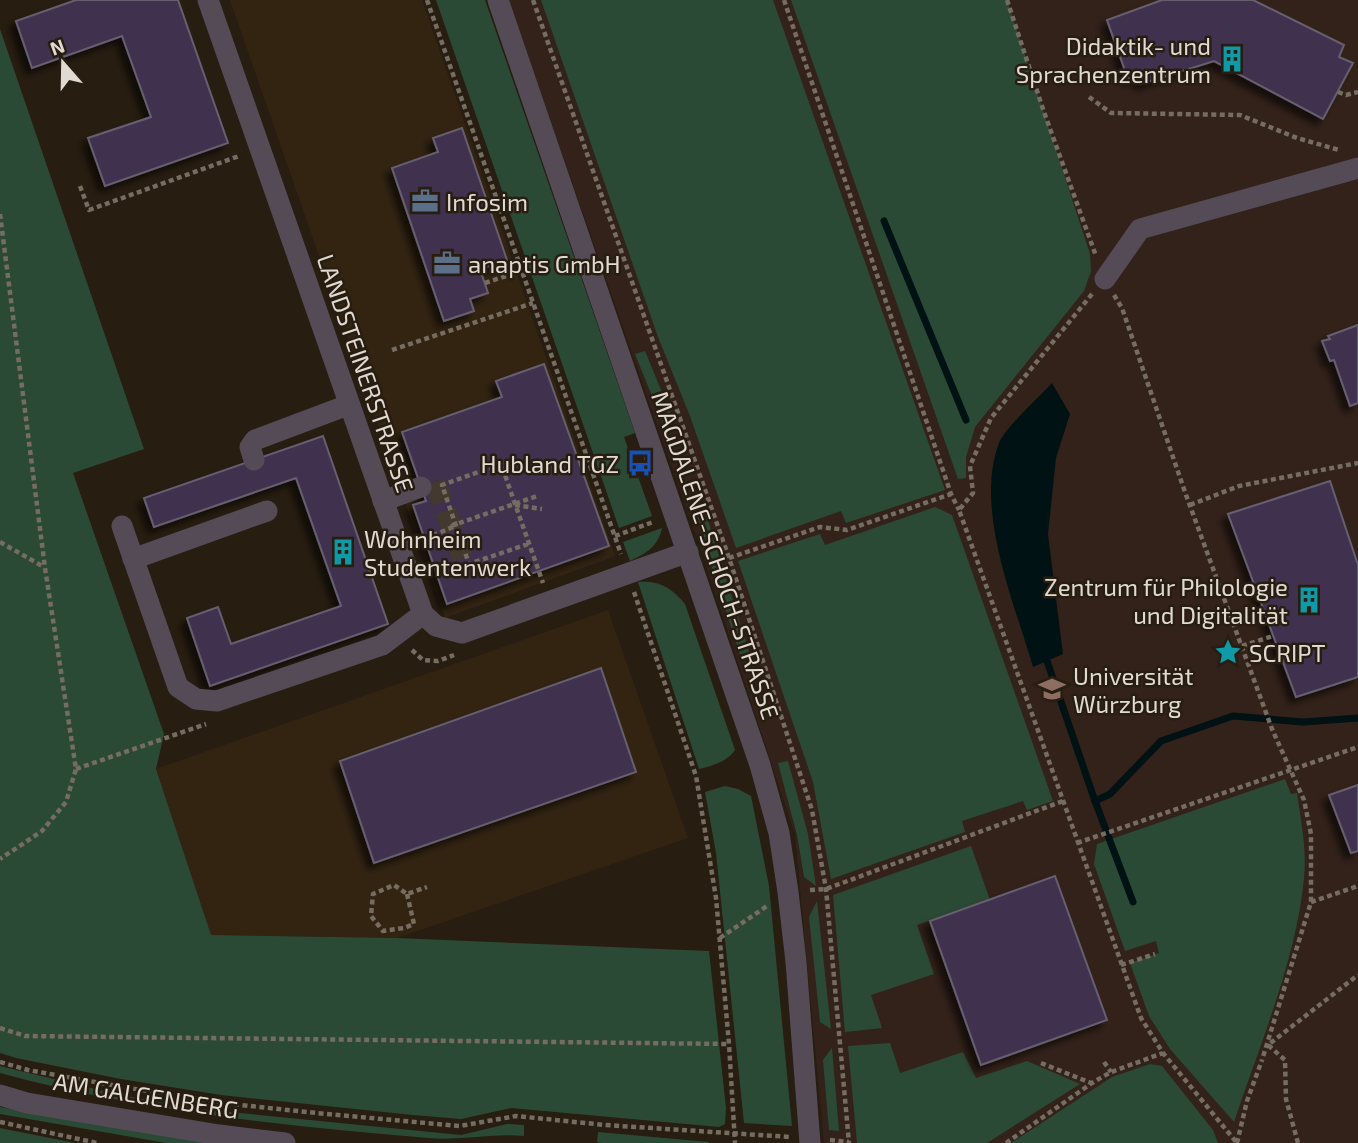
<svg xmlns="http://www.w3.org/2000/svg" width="1358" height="1143" font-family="'Exo 2',sans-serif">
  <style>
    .built { fill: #332412 }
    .education { fill: #33221a }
    .green { fill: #2b4a35 }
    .water { fill: #001213 }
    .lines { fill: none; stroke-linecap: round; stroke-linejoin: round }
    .stream { stroke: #001213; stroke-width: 7 }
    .building { fill: #413350; stroke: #665f6f; stroke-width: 2; filter: url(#shadow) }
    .minor-tunnel { stroke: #44392e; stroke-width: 21; stroke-dasharray: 21 10; stroke-linecap: butt }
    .path { stroke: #756c62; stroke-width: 4.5; stroke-dasharray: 5 3.5; stroke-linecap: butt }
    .minor { stroke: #544b57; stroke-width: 21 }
    .path-bridge { stroke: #756c62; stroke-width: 4.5; stroke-dasharray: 5 3.5; stroke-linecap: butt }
    .labels { text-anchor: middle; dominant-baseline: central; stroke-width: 5; stroke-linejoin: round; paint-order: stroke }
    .poi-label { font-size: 24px; fill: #e1dad2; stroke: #281d11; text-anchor: start }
    .street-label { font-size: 24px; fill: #e1dad2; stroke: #281d11 }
  </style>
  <defs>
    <filter id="shadow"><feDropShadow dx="-6" dy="6" stdDeviation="3.5" flood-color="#0009"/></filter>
  </defs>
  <rect width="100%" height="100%" fill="#281d11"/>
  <!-- built -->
  <g class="built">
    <polygon points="230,0 422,0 615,556 445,618"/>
    <polygon points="608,610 688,838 397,938 211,935 156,769"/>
  </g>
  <!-- education -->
  <polygon class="education" points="508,0 1358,0 1358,1143 824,1143 795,835 699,544"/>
  <!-- green -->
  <g class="green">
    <polygon points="436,0 485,0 635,433 624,437 652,516 619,528"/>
    <polygon points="541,0 773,0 945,490 846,523 841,511 736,548 690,416 658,337"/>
    <polygon points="791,0 1007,0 1090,254 1091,271 1084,291 975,427 966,457 966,478 958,479"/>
    <polygon points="0,29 144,449 73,473 164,734 156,769 211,935 397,938 709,951 726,1108 725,1124 719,1127 511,1108 461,1119 413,1115 221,1095 121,1079 16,1058 0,1053"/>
    <polygon points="645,351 673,419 663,423 635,354"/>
    <polygon points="935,507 952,515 1053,801 1027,810 1023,801 962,821 965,832 831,879 813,782 738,561 820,534 825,545"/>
    <polygon points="706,514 750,655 741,658 696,517"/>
    <path d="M662 528C658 547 646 553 630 561L623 542Z"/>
    <path d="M638 582C659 580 672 588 685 604L735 750C728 761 712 766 699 769Z"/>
    <polygon points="788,761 808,834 816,886 804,877 797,835 778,763"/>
    <path d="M1285 779 1291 794 1297 793C1301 821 1307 850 1304 878 1297 957 1259 1047 1234 1122L1170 1049 1149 1016 1130 963 1159 953 1156 941 1125 951 1094 864 1097 844Z"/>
    <polygon points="725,786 738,789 751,796 769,886 792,1126 744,1123 716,853 705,792"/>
    <polygon points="971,846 990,900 917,925 934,974 871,995 882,1028 845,1032 833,895"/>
    <polygon points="817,901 831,1029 820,1022 809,917"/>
    <polygon points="890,1043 900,1073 963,1052 976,1078 1027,1061 1080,1084 987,1143 857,1143 848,1046"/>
    <polygon points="832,1048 839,1131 829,1130 823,1060"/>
    <polygon points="1150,1064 1162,1066 1213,1130 1218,1143 1011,1143 1112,1077"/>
    <path d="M0 1066 120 1095 200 1109 461 1135 507 1124 524 1125V1136C492 1133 461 1141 429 1138 285 1126 139 1111 0 1073Z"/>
    <polygon points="0,1107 204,1143 166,1143 0,1114"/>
    <polygon points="0,1128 75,1143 0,1143"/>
    <polygon points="598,1132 709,1142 709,1143 601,1143 597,1142"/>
  </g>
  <!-- water -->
  <path class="water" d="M1052 383 1070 414 1056 458 1048 534 1063 654 1033 667C1014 602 974 509 999 443 1004 429 1040 396 1052 383Z"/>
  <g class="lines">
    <!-- stream -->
    <g class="stream">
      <polyline points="884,221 966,420"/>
      <polyline points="1047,661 1095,801 1133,902"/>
      <polyline points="1095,801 1110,794 1161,741 1233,716 1303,722 1358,718"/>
    </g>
  </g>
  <!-- building -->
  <g class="building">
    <polygon points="76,0 178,0 228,143 105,186 88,138 151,117 122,36 32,68 16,21"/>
    <polygon points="1162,0 1253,0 1344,45 1339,57 1353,63 1323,119 1214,61 1141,84 1138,76 1128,79 1107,20"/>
    <polygon points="462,128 507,260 480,269 488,293 470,299 474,311 444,321 392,168 438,152 433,138"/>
    <polygon points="1358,325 1358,403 1350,406 1334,360 1330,361 1322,341 1330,339 1328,336"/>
    <polygon points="544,364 609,546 447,604 413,505 426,501 402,432 502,397 496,381"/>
    <polygon points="323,436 388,624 210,686 187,618 218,607 231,644 341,606 296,478 154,527 144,498"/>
    <polygon points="1330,481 1358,565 1358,677 1296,697 1228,514"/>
    <polygon points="601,668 636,772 374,863 340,761"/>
    <polygon points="1358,785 1358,851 1351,853 1329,795"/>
    <polygon points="1055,876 1107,1020 981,1065 930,921"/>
  </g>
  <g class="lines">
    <!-- minor-tunnel -->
    <polyline class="minor-tunnel" points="435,482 463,558"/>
    <!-- path -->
    <g class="path">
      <polyline points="427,0 621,554"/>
      <polyline points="533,0 729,558 812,810 826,889 849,1143"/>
      <polyline points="784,0 951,494 959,510"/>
      <polyline points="1007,0 1044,112 1096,256"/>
      <polyline points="1338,92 1346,95 1358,92"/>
      <polyline points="1089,97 1111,113 1240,115 1297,138 1339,150"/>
      <polyline points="80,186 89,210 239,156"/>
      <polyline points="0,214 45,568 76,769 66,802 42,831 0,859"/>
      <polyline points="485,283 521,271"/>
      <polyline points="1092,294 991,418 970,466 973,493 959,510 1141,1018 1163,1053 1237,1143"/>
      <polyline points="1114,295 1122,308 1186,495 1272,729 1304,800 1311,834 1311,902 1262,1060"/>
      <polyline points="392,350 533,303"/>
      <polyline points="515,505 542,509"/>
      <polyline points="1190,505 1239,486 1358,463"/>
      <polyline points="451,526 537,496"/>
      <polyline points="615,536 653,522"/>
      <polyline points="425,539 455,526"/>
      <polyline points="0,542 44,567"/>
      <polyline points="528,544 469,564 442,485 501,464 543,583"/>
      <polyline points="729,558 820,527 847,530 951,494"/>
      <polyline points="634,592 696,776 716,898 729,1044 735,1143"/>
      <polyline points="1242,646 1273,636"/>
      <polyline points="412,650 423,660 438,661 454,655"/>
      <polyline points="76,769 206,724"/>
      <polyline points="1077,843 1358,747"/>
      <polyline points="810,890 826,889 1063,801"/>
      <polyline points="407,894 414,924 404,928 383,931 371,916 373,894 394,885 407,894 427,887"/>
      <polyline points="1311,902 1358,886"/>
      <polyline points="720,938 767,906"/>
      <polyline points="1121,965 1155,954"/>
      <polyline points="0,1028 25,1036 729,1044"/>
      <polyline points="0,1062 28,1070 123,1087 231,1104 326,1114 460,1126 516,1116 605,1125 790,1137"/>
      <polyline points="1104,1062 1111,1072"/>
      <polyline points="1041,1063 1091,1083"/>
      <polyline points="0,1122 97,1143"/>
      <polyline points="830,1140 849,1142"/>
      <polyline points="1006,1143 1092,1083 1111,1072 1163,1053"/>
      <polyline points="1298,1143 1286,1099 1285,1060 1268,1045 1358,975"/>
    </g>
    <!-- minor -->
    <g class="minor">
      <polyline points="208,0 423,614 436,626 462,633 688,552"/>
      <polyline points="498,0 760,765 779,833 788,892 796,962 810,1143"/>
      <polyline points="1105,279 1140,229 1358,168"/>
      <polyline points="254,460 250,447 255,440 348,405"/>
      <polyline points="383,501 421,487"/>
      <polyline points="122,526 178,687 196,699 217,701 382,645 423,614"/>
      <polyline points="133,559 267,511"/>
      <polyline points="0,1095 27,1103 219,1135 285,1143"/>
    </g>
    <!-- path-bridge -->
    <polyline class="path-bridge" points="1237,1143 1247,1101 1262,1060"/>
  </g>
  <!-- icons -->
  <defs>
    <g id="building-bare" transform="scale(2.1)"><path d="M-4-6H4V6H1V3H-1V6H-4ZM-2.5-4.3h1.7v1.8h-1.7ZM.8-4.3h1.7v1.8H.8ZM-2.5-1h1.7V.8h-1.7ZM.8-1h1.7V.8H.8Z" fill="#0f9aa8" stroke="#281d11" stroke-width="2.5" paint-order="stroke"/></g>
    <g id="office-bare" transform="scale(2.1)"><path d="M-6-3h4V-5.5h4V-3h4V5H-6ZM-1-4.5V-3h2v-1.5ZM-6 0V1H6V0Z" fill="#5c6f8a" stroke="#281d11" stroke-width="2.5" paint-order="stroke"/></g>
    <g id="bus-bare" transform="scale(2.1)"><path d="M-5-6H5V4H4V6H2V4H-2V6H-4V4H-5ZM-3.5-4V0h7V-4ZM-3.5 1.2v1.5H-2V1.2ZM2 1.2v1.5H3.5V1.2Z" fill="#1a4fb4" stroke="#281d11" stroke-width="2.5" paint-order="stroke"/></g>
    <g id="sight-bare" transform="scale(2.1)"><path d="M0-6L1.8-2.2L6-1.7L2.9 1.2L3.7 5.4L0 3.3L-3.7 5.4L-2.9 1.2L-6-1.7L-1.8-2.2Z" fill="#0f9aa8" stroke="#281d11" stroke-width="2.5" paint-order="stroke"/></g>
    <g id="university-bare" transform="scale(2.1)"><path d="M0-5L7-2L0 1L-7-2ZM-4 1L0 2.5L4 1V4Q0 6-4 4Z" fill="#8d6e63" stroke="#281d11" stroke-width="2.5" paint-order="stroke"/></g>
  </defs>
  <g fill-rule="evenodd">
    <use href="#building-bare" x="1232" y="59"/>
    <use href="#office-bare" x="425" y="201"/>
    <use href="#office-bare" x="447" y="263"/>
    <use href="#bus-bare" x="640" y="463"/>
    <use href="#building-bare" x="343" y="552"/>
    <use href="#building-bare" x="1309" y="600"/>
    <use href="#sight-bare" x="1228" y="652"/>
    <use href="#university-bare" x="1052" y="689"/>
  </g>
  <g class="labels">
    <!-- poi labels -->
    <g class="poi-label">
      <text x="1211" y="45" text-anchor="end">Didaktik- und<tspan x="1211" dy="28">Sprachenzentrum</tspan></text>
      <text x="446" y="201">Infosim</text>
      <text x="468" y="263">anaptis GmbH</text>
      <text x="619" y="463" text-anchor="end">Hubland TGZ</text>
      <text x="364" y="538">Wohnheim<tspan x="364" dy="28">Studentenwerk</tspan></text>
      <text x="1288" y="586" text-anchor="end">Zentrum für Philologie<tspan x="1288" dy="28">und Digitalität</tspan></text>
      <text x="1249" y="652">SCRIPT</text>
      <text x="1073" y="675">Universität<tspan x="1073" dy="28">Würzburg</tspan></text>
    </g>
    <!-- street labels -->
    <g class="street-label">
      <text transform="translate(366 373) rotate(71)">LANDSTEINERSTRASSE</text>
      <text transform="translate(716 555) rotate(71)">MAGDALENE-SCHOCH-STRASSE</text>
      <text transform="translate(146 1095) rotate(9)">AM GALGENBERG</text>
    </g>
  </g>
  <!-- north arrow -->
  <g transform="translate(63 63) rotate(340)" stroke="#281d11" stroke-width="5" paint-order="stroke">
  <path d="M0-5L12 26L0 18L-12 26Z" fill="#e1dad2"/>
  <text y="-10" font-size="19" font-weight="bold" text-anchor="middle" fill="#e1dad2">N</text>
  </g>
</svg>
